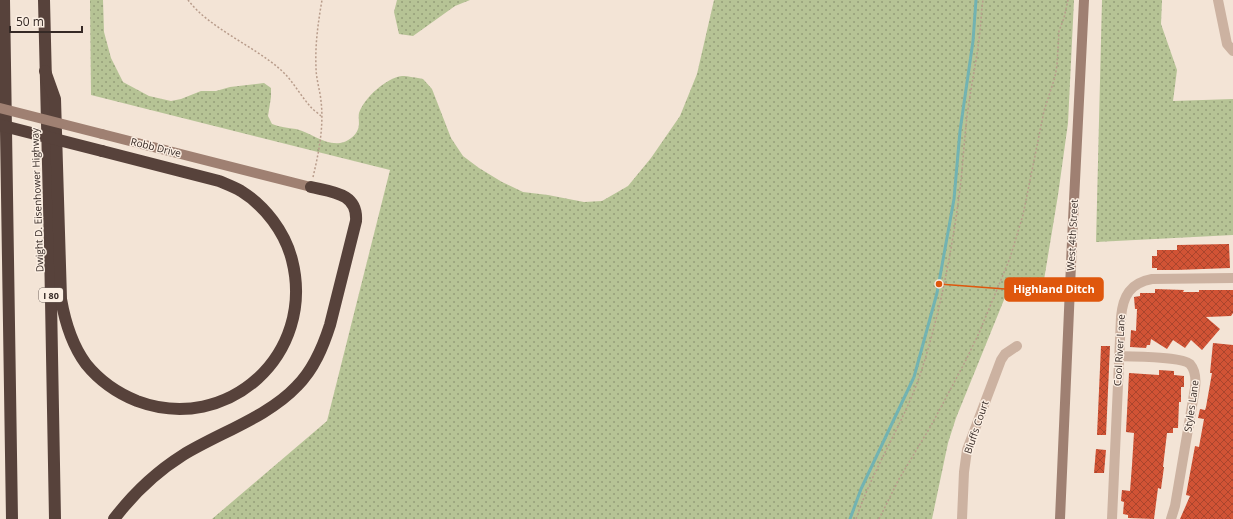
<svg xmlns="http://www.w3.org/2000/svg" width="1233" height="519" font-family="'Open Sans',sans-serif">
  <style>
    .grass { fill: url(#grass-dots) }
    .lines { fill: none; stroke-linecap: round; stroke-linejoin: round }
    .stream { stroke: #72b3b2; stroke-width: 3 }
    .building { fill: url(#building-cross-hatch) }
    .path { stroke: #b89c8b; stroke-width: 1.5; stroke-dasharray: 2 2; stroke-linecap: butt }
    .minor { stroke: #ccb2a1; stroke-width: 10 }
    .secondary { stroke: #9f8072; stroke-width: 10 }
    .motorway { stroke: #57423b; stroke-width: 12 }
    .secondary-bridge { stroke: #9f8072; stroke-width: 10 }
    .motorway-bridge { stroke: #57423b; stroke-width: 12 }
    .labels { text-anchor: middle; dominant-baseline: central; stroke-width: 3; stroke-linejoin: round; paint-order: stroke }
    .shield { fill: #fbeee2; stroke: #70645e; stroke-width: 1 }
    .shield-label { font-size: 9px; font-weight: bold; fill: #352925 }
    .street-label { font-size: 10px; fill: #352925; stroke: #fbeee2 }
    .leader { fill: none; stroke: #df570d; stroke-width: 1.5 }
    .callout-dot { fill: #df570d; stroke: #fbeee2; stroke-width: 1.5 }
    .callout { fill: #df570d; stroke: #df570d; stroke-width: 1.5 }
    .callout-label { font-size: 11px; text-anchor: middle; font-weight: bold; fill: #fff }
  </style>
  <defs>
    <pattern id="grass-dots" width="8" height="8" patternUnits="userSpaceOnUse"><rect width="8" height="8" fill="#b6c395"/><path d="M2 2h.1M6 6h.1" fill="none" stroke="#959e79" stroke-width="1.8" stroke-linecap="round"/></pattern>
    <pattern id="building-cross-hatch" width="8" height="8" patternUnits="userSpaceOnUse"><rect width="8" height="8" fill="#d15335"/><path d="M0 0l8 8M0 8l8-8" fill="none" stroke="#aa452d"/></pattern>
  </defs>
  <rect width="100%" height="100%" fill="#f3e4d6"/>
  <!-- grass -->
  <g class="grass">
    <path d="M90 0H103L104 32 111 58 123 82 149 96 171 101 181 99 201 91H216L230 87 264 83 271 88V97L268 116 272 124C280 127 288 128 296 129 310 132 324 145 340 143 347 142 356 136 358 129 360 124 358 118 359 113 364 98 386 78 402 76 408 76 417 78 423 79L432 89 451 138 463 156 479 168 502 182 523 192 548 195 584 202 602 201 628 186 651 158 680 116 697 74 714 0H1074L1068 123 1058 195 1043 286 1018 280 1014 281 1010 285 956 418 948 443 932 519H212L327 421 390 170 91 95Z"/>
    <polygon points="397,0 470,0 455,6 413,36 399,34 394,12"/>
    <polygon points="1102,0 1162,0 1161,24 1177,70 1173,101 1233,99 1233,235 1096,242"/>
  </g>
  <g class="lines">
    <!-- stream -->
    <polyline class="stream" points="850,519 861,489 914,377 937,293 954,199 960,131 973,41 976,0"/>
  </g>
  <!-- building -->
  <g class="building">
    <polygon points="1229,244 1230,268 1177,270 1157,270 1157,268 1152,268 1152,256 1157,256 1157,250 1177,250 1177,245"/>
    <polygon points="1155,289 1184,290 1183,292 1199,292 1199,290 1233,290 1233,313 1231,316 1206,317 1220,329 1202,350 1191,340 1185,348 1173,340 1167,349 1151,339 1150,345 1147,345 1146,348 1130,347 1131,330 1136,331 1137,309 1135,309 1134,297 1140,296 1140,293 1155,293"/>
    <polygon points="1213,343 1233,345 1233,519 1180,519 1190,496 1186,495 1195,446 1199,447 1204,419 1198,418 1200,409 1205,410 1206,407 1212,373 1210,373"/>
    <polygon points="1101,346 1110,346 1106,435 1097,435"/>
    <polygon points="1159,370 1174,371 1174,375 1184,376 1184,387 1181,387 1181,402 1179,402 1178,428 1173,428 1173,433 1167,433 1163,467 1164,467 1161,489 1158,488 1154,519 1128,518 1128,515 1123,514 1124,502 1121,501 1122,490 1130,491 1132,465 1134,433 1126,432 1129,373 1159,375"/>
    <polygon points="1096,449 1106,450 1104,473 1094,473"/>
  </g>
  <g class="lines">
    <!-- path -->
    <g class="path">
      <path d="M188 0C209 28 254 46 281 70 293 81 300 95 310 106 313 110 318 113 321 116"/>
      <path d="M313 177C319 152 324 126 321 101 320 90 316 79 316 67 315 45 318 23 322 0"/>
      <path d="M856 519C873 468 904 423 921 372 940 313 952 251 960 189 963 165 964 141 967 117 970 91 976 65 979 39 981 26 981 13 983 0"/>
      <polyline points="879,519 899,479 932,424 965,362 979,333 1010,258 1023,215 1044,111 1055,77 1057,65 1059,31 1064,18 1068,0"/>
    </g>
    <!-- minor -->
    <g class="minor">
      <polyline points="1218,0 1227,44 1233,51"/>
      <path d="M1119 356C1133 357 1181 356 1190 364 1196 371 1196 380 1195 388L1175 506 1171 519"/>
      <polyline points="962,519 964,472 967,450 1001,360 1005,354 1017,346"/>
      <path d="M1112 519 1121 317C1123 296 1130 283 1152 279L1233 278"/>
    </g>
    <!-- secondary -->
    <g class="secondary">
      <polyline points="102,134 311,187"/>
      <polyline points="1060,519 1072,241 1084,0"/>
    </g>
    <!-- motorway -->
    <g class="motorway">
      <polyline points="4,0 12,519"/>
      <polyline points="44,0 50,246 55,519"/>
      <path d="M45 71 55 99 61 299C65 322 72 345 86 364 99 380 117 393 137 401 228 435 316 354 292 260 285 232 265 206 241 191 234 187 226 184 219 181L102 151"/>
      <path d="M114 519C133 494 156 472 183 455 219 433 268 417 297 386 314 369 323 347 330 325L356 221C358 193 332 192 311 187"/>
    </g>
    <!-- secondary-bridge -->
    <polyline class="secondary-bridge" points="0,108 102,134"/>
    <!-- motorway-bridge -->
    <polyline class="motorway-bridge" points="0,125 102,151"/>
  </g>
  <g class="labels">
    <!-- shield labels -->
    <rect class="shield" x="39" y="288" width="24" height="14" rx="3"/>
    <g class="shield-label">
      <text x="51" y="295">I 80</text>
    </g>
    <!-- street labels -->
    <g class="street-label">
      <text transform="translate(156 147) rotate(14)">Robb Drive</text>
      <text transform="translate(37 200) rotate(-92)">Dwight D. Eisenhower Highway</text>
      <text transform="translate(1072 235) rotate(-87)">West 4th Street</text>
      <text transform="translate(1119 350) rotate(-87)">Cool River Lane</text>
      <text transform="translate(1191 406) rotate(-82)">Styles Lane</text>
      <text transform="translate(976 427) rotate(-71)">Bluffs Court</text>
    </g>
  </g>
  <!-- callouts -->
  <path class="leader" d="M939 284L1005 289"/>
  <circle class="callout-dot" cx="939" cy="284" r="4"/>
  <rect class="callout" x="1005" y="278" width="98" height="23" rx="4"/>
  <g class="callout-label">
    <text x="1054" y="293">Highland Ditch</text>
  </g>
  <!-- scale -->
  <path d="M10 26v6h72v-6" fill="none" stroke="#352925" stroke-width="2"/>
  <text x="16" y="26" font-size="12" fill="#352925" stroke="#fbeee2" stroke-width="3" paint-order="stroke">50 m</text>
</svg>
